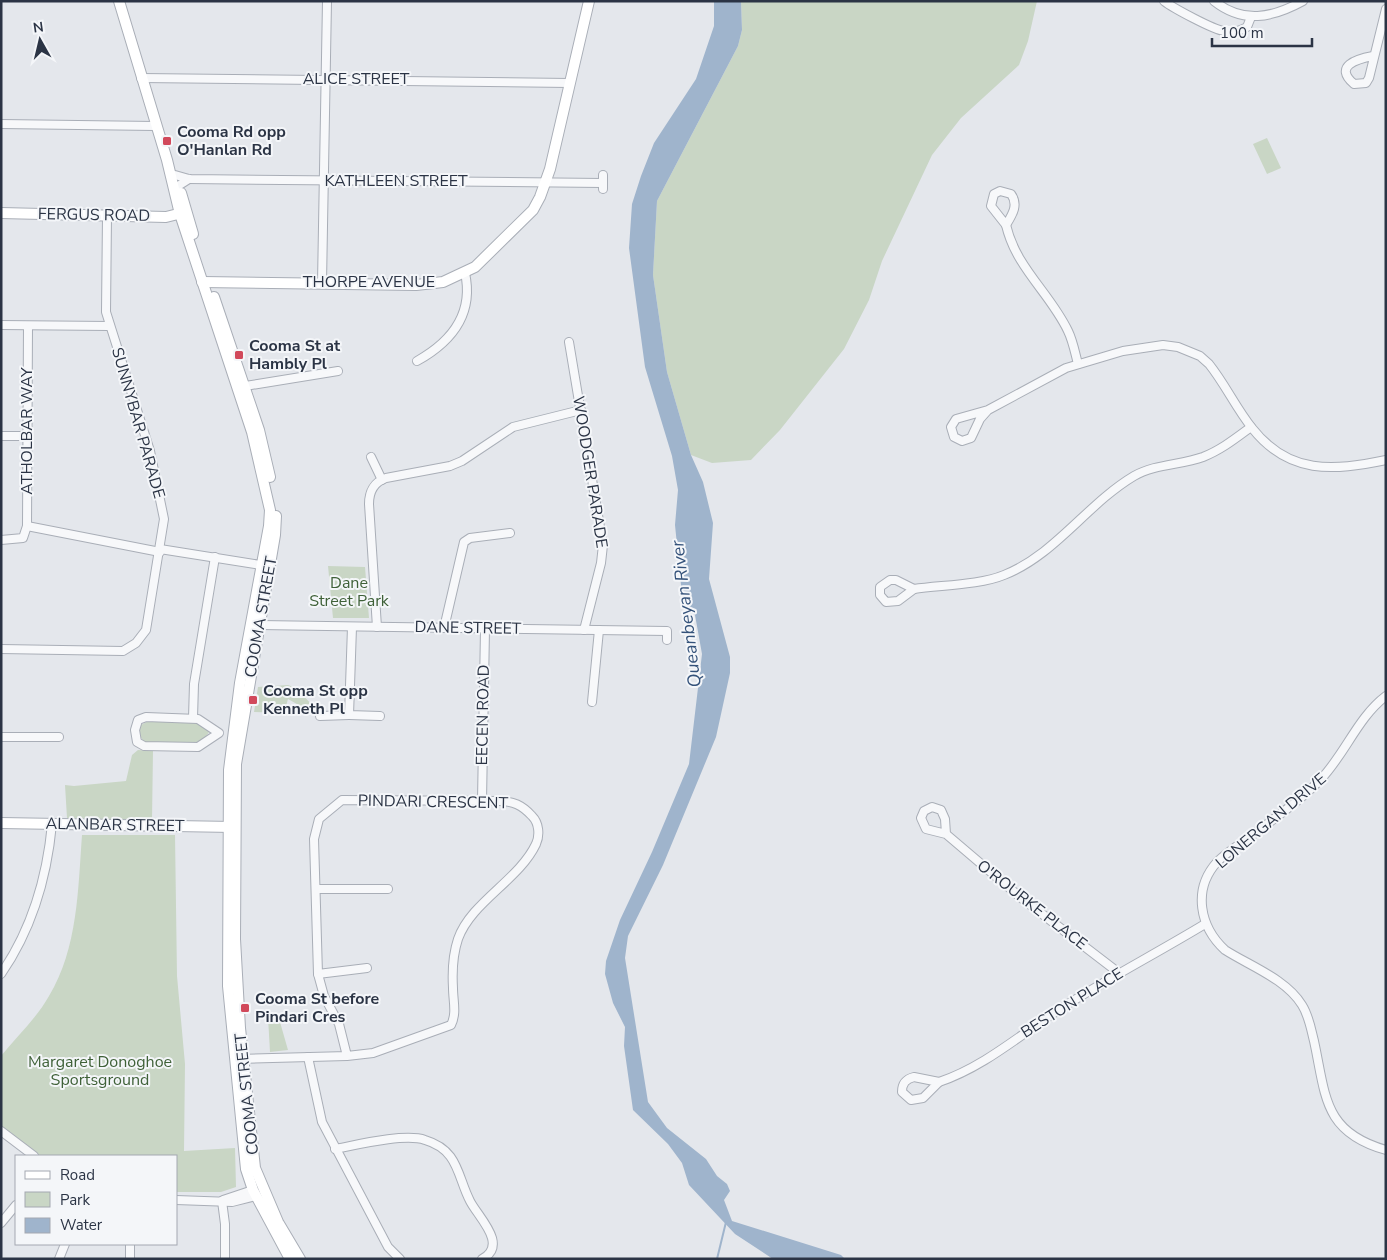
<svg xmlns="http://www.w3.org/2000/svg" width="1387" height="1260" font-family="'Nunito Sans',sans-serif">
  <style>
    .green { fill: #c9d6c5 }
    .water { fill: #9fb4cc }
    .lines { fill: none; stroke-linecap: round; stroke-linejoin: round }
    .stream { stroke: #9fb4cc; stroke-width: 2 }
    .street-casing { stroke: #a9aeb7; stroke-width: 10 }
    .secondary-casing { stroke: #a9aeb7; stroke-width: 12 }
    .street { stroke: #f7f8fa; stroke-width: 8 }
    .secondary { stroke: #fff; stroke-width: 10 }
    .poi-dot { fill: #d1495b; stroke: #f4f6f9; stroke-width: 2 }
    .labels { text-anchor: middle; dominant-baseline: central; stroke-width: 4; stroke-linejoin: round; paint-order: stroke }
    .street-label { font-size: 16px; fill: #2b3445; stroke: #f4f6f9 }
    .poi-label { font-size: 16px; font-weight: bold; fill: #2b3445; stroke: #f4f6f9; text-anchor: start }
    .park-label { font-size: 16px; fill: #3f6138; stroke: #f4f6f9 }
    .water-label { font-size: 18px; font-style: italic; fill: #34527a; stroke: #f4f6f9 }
  </style>
  <rect width="100%" height="100%" fill="#e4e7ec"/>
  <!-- green -->
  <g class="green">
    <polygon points="741,1 1037,1 1028,41 1019,65 961,118 932,155 882,261 869,300 844,349 780,430 751,460 712,463 691,455 667,372 653,275 657,201 738,46 742,30"/>
    <polygon points="1267,138 1281,168 1267,174 1253,144"/>
    <polygon points="328,566 365,567 369,618 333,618"/>
    <polygon points="288,685 296,688 315,708 311,712 288,699 284,713 254,712 258,687"/>
    <path d="M150 720C168 721 196 716 209 732 200 750 168 744 150 744L144 742 138 733 141 725Z"/>
    <polygon points="138,750 153,751 152,820 67,818 65,785 74,786 126,781 132,755"/>
    <path d="M82 835H175L177 976 185 1064 184 1151 235 1148 236 1187 221 1192H176V1156H33L1 1129V1056C17 1036 36 1019 49 996 78 948 78 889 82 835Z"/>
    <polygon points="278,1015 288,1050 270,1052 268,1017"/>
  </g>
  <!-- water -->
  <polygon class="water" points="714,1 741,1 742,30 738,46 657,201 653,275 667,372 691,455 703,482 713,523 709,579 730,657 730,673 716,737 663,865 628,936 625,958 648,1102 667,1128 706,1159 717,1176 727,1184 730,1191 724,1200 732,1221 841,1255 845,1259 773,1259 735,1234 689,1185 682,1163 668,1144 633,1110 624,1046 625,1027 613,1003 605,974 606,961 620,920 652,852 689,764 702,654 695,615 682,595 675,525 678,490 672,456 645,367 629,248 632,204 641,176 654,143 696,79 714,26"/>
  <g class="lines">
    <!-- stream -->
    <polyline class="stream" points="717,1259 726,1222"/>
    <!-- street casing -->
    <g class="street-casing">
      <g id="street">
        <path d="M1164 1C1173 8 1214 30 1224 31 1233 33 1240 31 1247 27L1251 17"/>
        <path d="M1214 1C1243 24 1272 18 1303 1"/>
        <path d="M1373 56C1357 59 1333 66 1354 84L1366 83 1369 78 1386 9"/>
        <polyline points="141,78 570,83"/>
        <polyline points="1,124 155,126"/>
        <polyline points="175,175 189,179 603,183"/>
        <polyline points="178,186 189,179"/>
        <polyline points="603,189 603,175"/>
        <path d="M1000 191 1011 194C1019 205 1012 215 1006 225L991 206 994 194Z"/>
        <path d="M1006 225C1016 268 1050 293 1068 331 1073 341 1075 353 1078 364"/>
        <polyline points="322,283 327,1"/>
        <polyline points="1,325 109,326"/>
        <polyline points="569,342 603,545 601,563 584,630"/>
        <path d="M417 361C451 342 474 314 465 273"/>
        <polyline points="239,387 338,371"/>
        <path d="M988 410 980 419 971 438 962 441 954 437 951 427 956 419 988 410 1066 368 1123 351 1163 345 1178 347 1200 356 1209 364C1225 384 1236 408 1252 428 1289 475 1333 471 1386 460"/>
        <polyline points="1,436 26,436"/>
        <polyline points="371,457 382,480"/>
        <polyline points="27,526 160,552"/>
        <polyline points="1,540 23,538 27,526 28,326"/>
        <polyline points="160,549 267,566"/>
        <polygon points="890,580 896,580 914,589 898,601 886,602 880,595 880,587"/>
        <path d="M914 589C941 585 980 585 1004 575 1055 555 1087 504 1134 476 1155 464 1181 465 1203 457 1221 450 1236 438 1251 427"/>
        <polyline points="260,625 667,631 667,640"/>
        <polyline points="352,627 349,715 380,716"/>
        <path d="M377 627 369 504C369 492 374 482 386 478L450 466 462 461 513 427 581 410"/>
        <polyline points="444,628 464,542 470,538 510,533"/>
        <polyline points="1,649 123,651 136,643 146,630 164,519 150,451 106,312 107,216"/>
        <path d="M1386 696C1358 717 1345 754 1321 779 1299 802 1272 820 1247 839 1237 846 1226 853 1217 862 1192 890 1200 927 1225 950 1250 966 1286 979 1302 1005 1309 1016 1311 1029 1314 1041 1326 1096 1323 1132 1386 1150"/>
        <polyline points="592,702 599,630"/>
        <polyline points="320,716 349,715"/>
        <polygon points="146,717 198,719 219,733 198,747 144,746 137,742 135,730 138,720"/>
        <polyline points="193,718 194,684 215,557"/>
        <polyline points="1,737 59,737"/>
        <polyline points="482,801 485,629"/>
        <polyline points="946,834 945,819 941,810 932,807 924,811 921,818 926,829 946,834 1020,897 1119,973"/>
        <polyline points="317,889 388,889"/>
        <path d="M1 974C32 929 47 877 52 824"/>
        <polyline points="318,974 367,968"/>
        <polyline points="308,1057 322,1122 388,1247 400,1259"/>
        <path d="M239 1059 347 1056 373 1053 451 1025C457 1013 453 1001 453 988 452 971 453 954 458 939 471 902 519 880 536 844 540 835 539 823 532 816 522 805 513 801 499 801L342 800 319 819 314 839 318 974 324 996 339 1024 347 1056"/>
        <path d="M914 1077 939 1082 923 1098 911 1100 902 1092C902 1083 906 1079 914 1077Z"/>
        <path d="M939 1082C984 1067 1021 1034 1060 1009 1107 979 1157 953 1205 924"/>
        <polyline points="1,1131 34,1156"/>
        <path d="M335 1149C356 1145 405 1133 425 1140 459 1150 457 1176 470 1201 478 1217 509 1245 482 1259"/>
        <polyline points="176,1200 232,1202 256,1196"/>
        <polyline points="223,1200 253,1190"/>
        <polyline points="222,1201 225,1224 225,1259"/>
        <polyline points="1,1223 16,1205"/>
        <polyline points="59,1259 65,1244"/>
        <polyline points="130,1259 130,1244"/>
      </g>
    </g>
    <!-- secondary casing -->
    <g class="secondary-casing">
      <g id="secondary">
        <polyline points="119,1 167,160 180,214 252,432 270,510 269,526 240,683 229,770 228,986 246,1169 253,1190 290,1259"/>
        <polyline points="181,193 193,234"/>
        <polyline points="1,213 166,217 186,212"/>
        <polyline points="202,282 416,285 443,282 475,267 533,210 540,197 550,169 589,1"/>
        <polyline points="214,297 259,430 270,477"/>
        <polyline points="276,516 275,535 236,764 235,939 240,1028 255,1168 278,1222 300,1259"/>
        <polyline points="1,823 233,827"/>
      </g>
    </g>
    <!-- street -->
    <use href="#street" class="street"/>
    <!-- secondary -->
    <use href="#secondary" class="secondary"/>
  </g>
  <!-- markers -->
  <g class="poi-dot">
    <rect x="162" y="136" width="10" height="10" rx="2.5"/>
    <rect x="234" y="350" width="10" height="10" rx="2.5"/>
    <rect x="248" y="695" width="10" height="10" rx="2.5"/>
    <rect x="240" y="1003" width="10" height="10" rx="2.5"/>
  </g>
  <g class="labels">
    <!-- street labels -->
    <g class="street-label">
      <text x="356" y="79">ALICE STREET</text>
      <text x="396" y="181">KATHLEEN STREET</text>
      <text transform="translate(94 215) rotate(1)">FERGUS ROAD</text>
      <text x="369" y="282">THORPE AVENUE</text>
      <text transform="translate(138 423) rotate(74)">SUNNYBAR PARADE</text>
      <text transform="translate(27 431) rotate(-90)">ATHOLBAR WAY</text>
      <text transform="translate(590 472) rotate(81)">WOODGER PARADE</text>
      <text transform="translate(261 617) rotate(-80)">COOMA STREET</text>
      <text transform="translate(468 628) rotate(1)">DANE STREET</text>
      <text transform="translate(483 715) rotate(-89)">EECEN ROAD</text>
      <text transform="translate(433 802) rotate(1)">PINDARI CRESCENT</text>
      <text transform="translate(1271 821) rotate(-40)">LONERGAN DRIVE</text>
      <text transform="translate(115 825) rotate(1)">ALANBAR STREET</text>
      <text transform="translate(1032 905) rotate(38)">O'ROURKE PLACE</text>
      <text transform="translate(1072 1003) rotate(-32)">BESTON PLACE</text>
      <text transform="translate(247 1094) rotate(-96)">COOMA STREET</text>
    </g>
    <!-- poi labels -->
    <g class="poi-label">
      <text x="177" y="132">Cooma Rd opp<tspan x="177" dy="18">O'Hanlan Rd</tspan></text>
      <text x="249" y="346">Cooma St at<tspan x="249" dy="18">Hambly Pl</tspan></text>
      <text x="263" y="691">Cooma St opp<tspan x="263" dy="18">Kenneth Pl</tspan></text>
      <text x="255" y="999">Cooma St before<tspan x="255" dy="18">Pindari Cres</tspan></text>
    </g>
    <!-- park labels -->
    <g class="park-label">
      <text x="349" y="583">Dane<tspan x="349" dy="18">Street Park</tspan></text>
      <text x="100" y="1062">Margaret Donoghoe<tspan x="100" dy="18">Sportsground</tspan></text>
    </g>
    <!-- water labels -->
    <g class="water-label">
      <text transform="translate(686 614) rotate(-97)">Queanbeyan River</text>
    </g>
  </g>
  <!-- border -->
  <rect width="1387" height="1260" fill="none" stroke="#2b3445" stroke-width="5"/>
  <!-- legend -->
  <rect x="15" y="1155" width="162" height="90" fill="#f4f6f9" stroke="#a4a8b1"/>
  <rect x="25" y="1171" width="25" height="8" fill="#ffffff" stroke="#a4a8b1"/>
  <text x="60" y="1180" font-size="15" fill="#2b3445">Road</text>
  <rect x="25" y="1192" width="25" height="15" fill="#c9d6c5" stroke="#a4a8b1"/>
  <text x="60" y="1205" font-size="15" fill="#2b3445">Park</text>
  <rect x="25" y="1218" width="25" height="15" fill="#9fb4cc" stroke="#a4a8b1"/>
  <text x="60" y="1230" font-size="15" fill="#2b3445">Water</text>
  <!-- north arrow -->
  <g transform="translate(40 40) rotate(352)" stroke="#f4f6f9" stroke-width="4" paint-order="stroke">
  <path d="M0-4L9 19L0 12L-9 19Z" fill="#2b3445"/>
  <text y="-8" font-size="14" font-weight="bold" text-anchor="middle" fill="#2b3445">N</text>
  </g>
  <!-- scale -->
  <path d="M1212 38v8h100v-8" fill="none" stroke="#2b3445" stroke-width="2.5"/>
  <text x="1220" y="38" font-size="15" fill="#2b3445" stroke="#f4f6f9" stroke-width="4" paint-order="stroke">100 m</text>
</svg>
